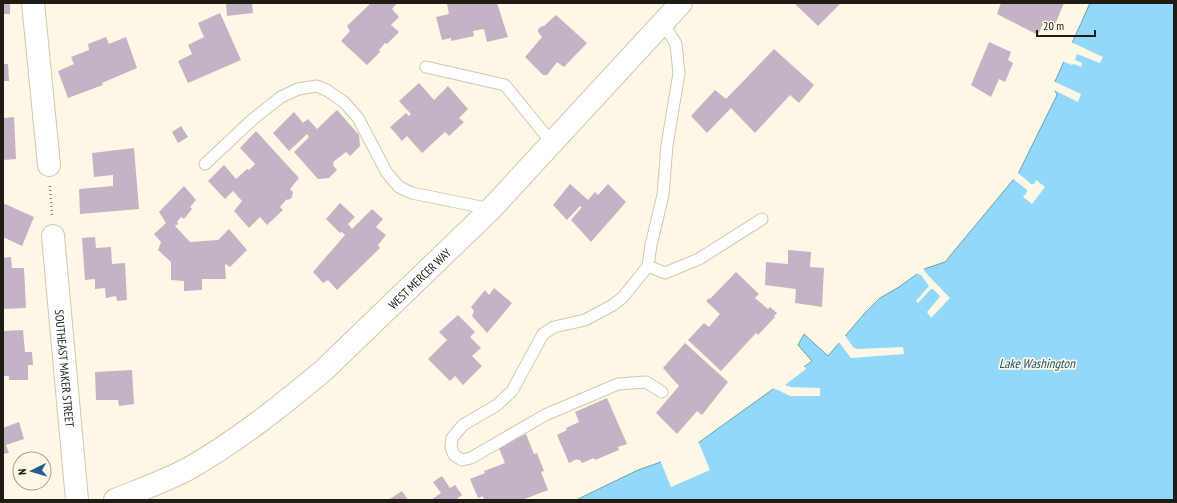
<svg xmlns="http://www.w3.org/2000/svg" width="1177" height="503" font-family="'PT Sans Narrow',sans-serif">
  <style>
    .water { fill: #91d8fb; stroke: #6fa0b5 }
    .pier { fill: #fef7e5 }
    .building { fill: #c4b3c5 }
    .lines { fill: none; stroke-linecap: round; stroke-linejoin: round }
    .service-casing { stroke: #d1c8b2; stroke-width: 13 }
    .minor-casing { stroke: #d1c8b2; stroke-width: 24 }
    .tertiary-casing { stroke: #d1c8b2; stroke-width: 24 }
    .path { stroke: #8f8a7c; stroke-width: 2.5; stroke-dasharray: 1 3; stroke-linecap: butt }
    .service { stroke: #fff; stroke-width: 11 }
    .minor { stroke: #fff; stroke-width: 22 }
    .tertiary { stroke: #fff; stroke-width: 22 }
    .labels { text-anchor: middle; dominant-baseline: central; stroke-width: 3.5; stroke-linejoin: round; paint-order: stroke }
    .street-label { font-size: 12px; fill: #1f1c13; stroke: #fef7e5 }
    .water-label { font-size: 13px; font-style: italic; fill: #1e556e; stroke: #fef7e5 }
  </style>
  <rect width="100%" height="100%" fill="#fef7e5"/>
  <!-- water -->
  <polygon class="water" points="1090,3 1174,3 1174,500 576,500 638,470 658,463 698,443 812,361 798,345 804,334 828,356 864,314 880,298 899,287 924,269 945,262 1018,174 1057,95 1053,86"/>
  <!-- pier -->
  <g class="pier">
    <polygon points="1071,42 1103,57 1100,63 1077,54 1075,60 1082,63 1081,67 1074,64 1072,65 1062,61"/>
    <polygon points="1053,81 1081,94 1078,102 1052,89 1051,86"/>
    <polygon points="1017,172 1031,184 1034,184 1036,180 1045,187 1032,204 1023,197 1027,192 1027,190 1012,178"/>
    <polygon points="923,267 925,272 950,298 931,318 927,312 939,298 940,296 933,289 931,289 918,303 916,301 929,286 921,275 915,273"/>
    <polygon points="844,334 853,347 857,349 903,347 904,354 851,358 838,341"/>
    <polygon points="803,365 806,369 785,385 791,387 820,388 820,396 790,396 778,390 771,388"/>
    <polygon points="698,441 710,470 671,487 660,460"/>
  </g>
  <!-- building -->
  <g class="building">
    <rect x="3" y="3" width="7" height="11"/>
    <polygon points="226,3 252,3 253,13 227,16"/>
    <polygon points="371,3 397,3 392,9 399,17 391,25 399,32 387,44 385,43 379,50 380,52 367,65 341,41 350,31 347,26"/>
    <polygon points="447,3 497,3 508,37 487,42 484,29 473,31 474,36 451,41 451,38 442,40 436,17 449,14"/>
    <polygon points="794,3 841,3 818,26"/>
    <polygon points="1001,3 1064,3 1054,27 1044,22 1038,35 997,14"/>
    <polygon points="220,13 241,60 188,83 178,61 192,54 188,45 204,37 198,23"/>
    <polygon points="556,15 587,43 564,67 557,62 547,75 543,75 525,57 542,37 538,32 538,29 542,26 544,26"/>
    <polygon points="106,37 109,44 126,37 137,68 102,83 103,85 68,98 58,71 74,64 71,57 89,50 88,44"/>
    <polygon points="989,42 1011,52 1008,60 1013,63 1005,82 999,79 991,97 971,85"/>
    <polygon points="774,49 814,85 799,103 790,95 755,133 731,108 707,133 691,116 715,90 726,99"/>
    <polygon points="3,64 8,64 9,81 3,81"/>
    <polygon points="419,83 434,100 448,86 468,109 459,118 464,122 449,136 445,132 422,153 407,136 402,141 390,127 406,113 409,116 411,114 399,101"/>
    <polygon points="337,110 359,135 360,146 350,156 346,152 333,162 334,164 333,165 337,170 329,178 318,179 294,152 309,137 307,134 289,151 273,133 294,112 303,123 308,119 317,129"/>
    <polygon points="14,117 16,159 3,160 3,123 4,123 4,118"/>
    <polygon points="181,126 188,137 178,143 172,132"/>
    <polygon points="256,131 299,178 290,189 293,192 292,197 290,199 286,200 280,207 283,210 267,225 260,217 249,228 234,211 242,201 233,191 225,199 208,181 224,165 236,179 247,169 249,170 255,164 240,148"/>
    <polygon points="134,148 139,209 80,214 79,189 113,186 113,175 94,177 92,153"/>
    <polygon points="570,184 588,200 595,192 598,195 608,184 626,202 591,242 571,220 582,207 580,206 567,220 553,205"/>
    <polygon points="184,186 196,200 190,207 192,209 184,219 181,217 177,222 178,224 175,226 190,242 218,240 229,229 247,250 230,267 226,264 225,265 226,279 202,279 202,290 184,291 184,281 171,280 171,262 158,250 161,242 154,234 166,223 159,212"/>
    <polygon points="3,203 34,217 22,246 3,237"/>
    <polygon points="340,203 355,217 348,224 352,229 372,209 383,219 376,227 386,235 378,245 380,248 337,290 328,280 323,283 313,272 345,235 342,232 340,233 326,219"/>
    <polygon points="95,237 96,248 111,247 112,264 125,263 127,300 117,301 116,296 106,298 105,288 95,289 95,279 85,280 82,238"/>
    <polygon points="788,250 811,252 810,267 824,268 822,307 795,303 796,289 765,285 766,262 788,264"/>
    <polygon points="11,257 12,268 24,268 26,308 3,309 3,258"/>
    <polygon points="736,272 759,294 755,298 768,309 770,307 777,313 774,316 775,317 758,335 756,333 721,371 688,340 704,323 709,327 720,314 706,301 709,298 710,299"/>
    <polygon points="494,288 512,303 487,333 472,316 474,311 471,307 485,290 489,295"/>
    <polygon points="458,315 475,332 470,337 481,348 472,356 482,366 463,385 455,376 450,381 428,359 447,340 439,332"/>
    <polygon points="23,330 25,352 32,352 33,365 28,365 28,380 9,380 9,376 3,376 3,331"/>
    <polygon points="685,343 728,382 702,415 697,411 677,434 656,413 679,386 663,368"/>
    <polygon points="132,370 134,404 119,406 118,400 96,400 95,372"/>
    <polygon points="607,398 627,444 618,447 619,450 595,460 594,458 582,463 580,460 578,460 577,459 569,463 557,435 567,430 566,428 579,422 575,412"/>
    <polygon points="19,422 24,439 6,445 9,453 3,454 3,428"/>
    <polygon points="526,434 534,454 537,453 544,471 541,472 548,490 522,500 484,500 483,496 478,498 470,479 485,473 484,471 505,463 498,446"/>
    <polygon points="442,476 450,488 455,485 462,495 457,499 458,500 431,500 441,493 433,482"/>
    <polygon points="402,491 408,500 388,500"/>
  </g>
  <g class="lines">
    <!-- service casing -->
    <g class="service-casing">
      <g id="service">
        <polyline points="663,23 676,44 679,73 667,145 663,195 651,245 648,266 665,273 699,259 762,219"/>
        <polyline points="426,67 505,85 552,143"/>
        <polyline points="205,164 253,119 281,97 298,89 317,86 328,91 344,102 358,118 387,173 399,187 412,193 491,209"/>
        <polyline points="648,266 623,297 613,305 585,320 554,327 543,334 512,391 497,405 463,425 452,438 451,447 454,455 462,460 471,458 545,415 618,384 646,382 662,392"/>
      </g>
    </g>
    <!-- minor casing -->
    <g class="minor-casing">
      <g id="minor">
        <polyline points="33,3 49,165"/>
        <path id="s1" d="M53 236 77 500"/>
      </g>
    </g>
    <!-- tertiary casing -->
    <g class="tertiary-casing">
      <g id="tertiary">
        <path id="s2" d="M115 500C140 490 165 481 188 469 237 441 281 406 324 370L491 209 681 3"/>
      </g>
    </g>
    <!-- path -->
    <polyline class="path" points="50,186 52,216"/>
    <!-- service -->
    <use href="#service" class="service"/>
    <!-- minor -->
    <use href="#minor" class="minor"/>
    <!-- tertiary -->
    <use href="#tertiary" class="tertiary"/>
  </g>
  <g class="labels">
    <!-- street labels -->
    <g class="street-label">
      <text stroke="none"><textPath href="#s2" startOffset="380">WEST MERCER WAY</textPath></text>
      <text stroke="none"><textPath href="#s1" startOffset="133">SOUTHEAST MAKER STREET</textPath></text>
    </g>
    <!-- water labels -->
    <g class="water-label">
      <text x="1037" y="363">Lake Washington</text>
    </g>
  </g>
  <!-- border -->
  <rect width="1177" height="503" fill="none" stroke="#1f1c13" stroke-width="8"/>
  <!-- north arrow -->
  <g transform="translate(32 471) rotate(265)"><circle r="19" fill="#fef7e5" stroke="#a59f91"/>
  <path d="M0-3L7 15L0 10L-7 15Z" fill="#1e5c92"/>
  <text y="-6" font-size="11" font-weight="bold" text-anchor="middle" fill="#1f1c13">N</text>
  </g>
  <!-- scale -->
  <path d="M1037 30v6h58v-6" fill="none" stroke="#1f1c13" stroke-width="2"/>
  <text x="1043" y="30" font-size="12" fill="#1f1c13" stroke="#fef7e5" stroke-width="3" paint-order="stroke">20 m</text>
</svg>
